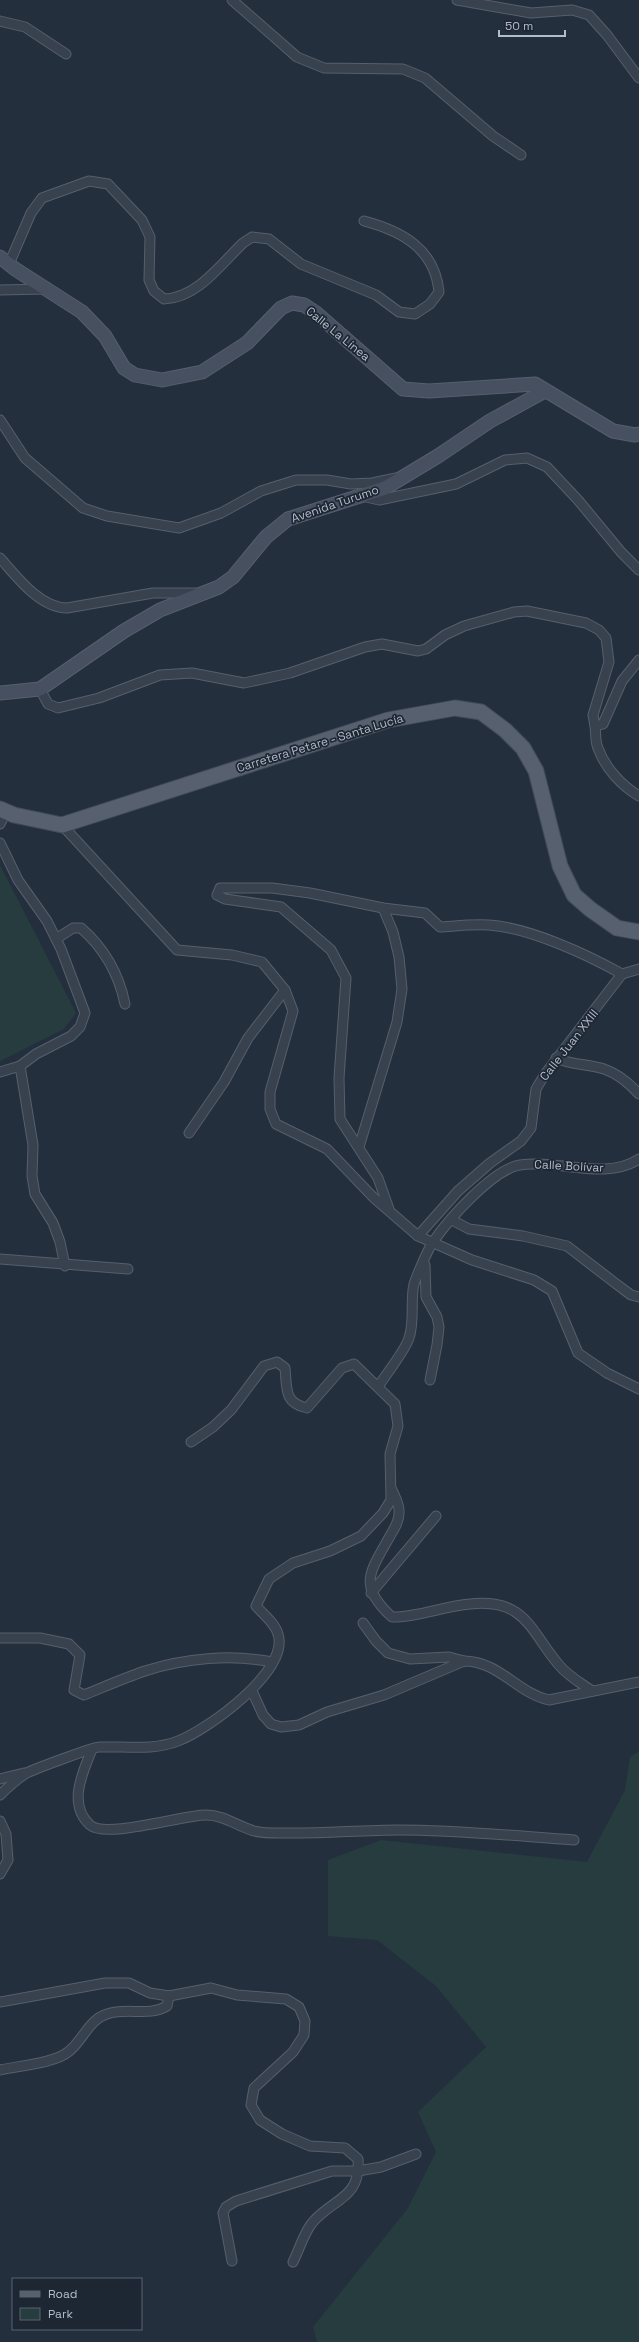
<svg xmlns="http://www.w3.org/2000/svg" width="639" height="2342" font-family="'Space Grotesk',sans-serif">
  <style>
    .green { fill: #263c3f }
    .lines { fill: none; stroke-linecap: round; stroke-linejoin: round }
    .street-casing { stroke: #565f6c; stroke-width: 11 }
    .secondary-casing { stroke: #565f6c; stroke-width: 15 }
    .primary-casing { stroke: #414a57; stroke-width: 17 }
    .street { stroke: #38414e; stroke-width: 9 }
    .secondary { stroke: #465061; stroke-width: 13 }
    .primary { stroke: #56606e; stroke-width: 15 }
    .labels { text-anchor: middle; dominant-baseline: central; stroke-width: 3.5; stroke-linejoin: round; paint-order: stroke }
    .street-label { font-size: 12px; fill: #b4bcc9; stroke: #1d2633 }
  </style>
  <rect width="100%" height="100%" fill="#242f3e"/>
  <!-- green -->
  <g class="green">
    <polygon points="0,865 76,1013 64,1029 0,1061"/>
    <polygon points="639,1751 639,2342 317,2342 313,2327 408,2208 436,2152 418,2112 486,2047 436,1986 377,1940 328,1936 328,1860 381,1840 587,1862 625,1790 630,1757"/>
  </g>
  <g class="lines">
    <!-- street casing -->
    <g class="street-casing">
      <g id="street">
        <polyline points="232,0 297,57 324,68 403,69 425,78 493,136 521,155"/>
        <polyline points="457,0 531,13 572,10 589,15 607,35 639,78"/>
        <polyline points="0,21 25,27 66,54"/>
        <path d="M9 264 31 213 42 198 89 181 108 184 142 220 150 237 149 280 154 291 164 299C197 298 220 265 243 243L252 237 269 239 301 264 376 295 399 312 415 314 430 304 439 292C435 249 402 231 364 221"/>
        <polyline points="0,290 46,289"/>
        <polyline points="0,420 25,458 83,508 107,516 179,528 221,513 261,491 296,480 327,480 351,484 372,483 396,478"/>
        <polyline points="362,496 379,500 456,484 505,460 527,458 547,467 578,500 621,552 639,570"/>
        <path d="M0 558C17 577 40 608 67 608L153 593H196"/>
        <polyline points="40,689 48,704 58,708 99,698 160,675 192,673 244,683 290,673 365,647 382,644 418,651 426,649 445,635 464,626 514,612 527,611 586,623 599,630 606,638 609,662 593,715 595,726 603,724 622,681 639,660"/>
        <path d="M595 726C596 733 595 742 598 748 605 768 622 786 639 796"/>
        <polyline points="0,824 6,812"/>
        <polyline points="62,825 177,950 232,955 262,962 285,990 293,1011 270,1092 270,1109 276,1124 327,1149 373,1197 418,1236 472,1260 534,1280 552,1291 578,1353 607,1373 639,1389"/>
        <polyline points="0,843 18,880 47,921 61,949 85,1013 80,1027 71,1036 36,1054 20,1066 0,1072"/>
        <path d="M56 939 73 928H81C104 948 119 975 125 1004"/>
        <path d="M556 1058C571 1065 588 1064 604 1069 619 1074 629 1083 639 1094"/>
        <polyline points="20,1066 33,1145 32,1176 35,1194 53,1223 60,1242 65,1266"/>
        <polyline points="189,1133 224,1082 248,1038 285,990"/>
        <polyline points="359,1147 397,1022 402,989 399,957 393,932 383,908"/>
        <path d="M389 1209 378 1178 340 1119 339 1078 346 978 331 950 281 907 225 899 217 895 220 888H272L310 893 383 908 425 913 440 927C456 926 472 924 489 925 530 928 586 954 622 974"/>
        <polyline points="452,1220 469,1229 523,1236 567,1246 615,1283 631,1295 639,1297"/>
        <polyline points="418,1236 458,1191 490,1163 521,1141 531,1128 536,1089 545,1074 622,974 639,969"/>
        <polyline points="0,1259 128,1269"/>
        <polyline points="425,1265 426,1297 437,1317 439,1327 437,1345 430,1380"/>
        <path d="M378 1387C386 1374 405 1351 409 1338 415 1321 410 1300 414 1284 417 1275 428 1249 433 1242 448 1220 493 1169 520 1165 558 1159 605 1181 639 1159"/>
        <path d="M392 1490C395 1497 400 1505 399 1513 399 1522 394 1529 390 1536 370 1572 357 1585 392 1617 419 1617 444 1606 470 1604 526 1598 530 1631 559 1665 568 1676 581 1683 592 1691"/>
        <polyline points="371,1593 436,1516"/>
        <polyline points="363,1623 376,1641 388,1653 410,1659 449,1657 464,1661"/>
        <path d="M0 1638H40L69 1644 80 1655 74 1690 84 1695C104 1687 124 1678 145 1671 185 1658 231 1654 273 1662"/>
        <path d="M252 1691 263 1715 271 1724 281 1727 299 1725 327 1712 384 1695 464 1661C499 1661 517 1693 549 1700L639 1682"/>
        <path d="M92 1749C83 1772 67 1804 90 1825 106 1839 183 1815 206 1815 224 1815 237 1826 254 1831 262 1833 273 1833 281 1833 320 1834 360 1830 399 1830 457 1830 516 1836 574 1840"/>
        <polyline points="0,1779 24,1773"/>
        <path d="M0 1795C8 1787 16 1780 25 1774 31 1770 94 1747 99 1747 125 1746 153 1751 178 1741 207 1730 290 1671 278 1634 275 1623 263 1614 256 1606L269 1579 293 1563 330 1551 361 1536 383 1513 391 1500 390 1454 398 1426 395 1404 354 1364 342 1368 307 1408C284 1403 287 1389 285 1368L277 1362 264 1366 231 1410 213 1427 191 1442"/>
        <polyline points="0,1821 6,1834 8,1860 0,1874"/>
        <path d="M0 2002 105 1983H129L150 1993 169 1996 211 1988 237 1995 286 1999 299 2007 305 2021 304 2035 293 2052 254 2088 251 2105 260 2120 282 2134 310 2146 345 2148 358 2159C361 2199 333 2198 312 2223 304 2233 299 2250 293 2262"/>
        <path d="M0 2070C17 2066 55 2063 68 2052 83 2041 88 2020 107 2014 127 2007 149 2017 167 2006L169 1996"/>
        <polyline points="232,2261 223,2213 226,2207 236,2201 332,2171 358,2171 381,2167 416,2154"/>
      </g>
    </g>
    <!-- secondary casing -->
    <g class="secondary-casing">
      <g id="secondary">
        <polyline points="0,257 15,269 82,312 105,336 124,368 135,375 162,380 202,372 247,343 281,308 292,303 304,305 316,313 403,389 429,391 535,384 613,431 635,435 639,434"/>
        <polyline points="0,693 40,689 124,631 160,610 219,587 233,577 266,537 288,519 385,488 438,456 490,421 545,391"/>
      </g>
    </g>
    <!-- primary casing -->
    <g class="primary-casing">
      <polyline id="primary" points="0,809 14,815 62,825 388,720 455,708 481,712 505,730 523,748 536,771 560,866 574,895 590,909 617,928 639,932"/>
    </g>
    <!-- street -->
    <use href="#street" class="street"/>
    <!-- secondary -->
    <use href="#secondary" class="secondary"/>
    <!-- primary -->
    <use href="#primary" class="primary"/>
  </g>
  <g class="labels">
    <!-- street labels -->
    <g class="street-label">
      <text transform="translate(338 334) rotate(39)">Calle La Línea</text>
      <text transform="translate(335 504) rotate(-19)">Avenida Turumo</text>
      <text transform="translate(320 743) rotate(-17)">Carretera Petare - Santa Lucía</text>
      <text transform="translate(569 1045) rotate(-52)">Calle Juan XXIII</text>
      <text transform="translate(569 1166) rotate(3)">Calle Bolívar</text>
    </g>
  </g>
  <!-- legend -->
  <rect x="12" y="2278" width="130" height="52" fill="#1d2633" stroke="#59626f"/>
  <rect x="20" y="2291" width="20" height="6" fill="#56606e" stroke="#59626f"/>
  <text x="48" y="2298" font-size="12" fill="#b4bcc9">Road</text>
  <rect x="20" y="2308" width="20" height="12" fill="#263c3f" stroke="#59626f"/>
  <text x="48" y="2318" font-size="12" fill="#b4bcc9">Park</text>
  <!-- scale -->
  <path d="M499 30v6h66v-6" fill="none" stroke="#b4bcc9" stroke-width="2"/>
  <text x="505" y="30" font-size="12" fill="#b4bcc9" stroke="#1d2633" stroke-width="3" paint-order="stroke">50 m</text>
</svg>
